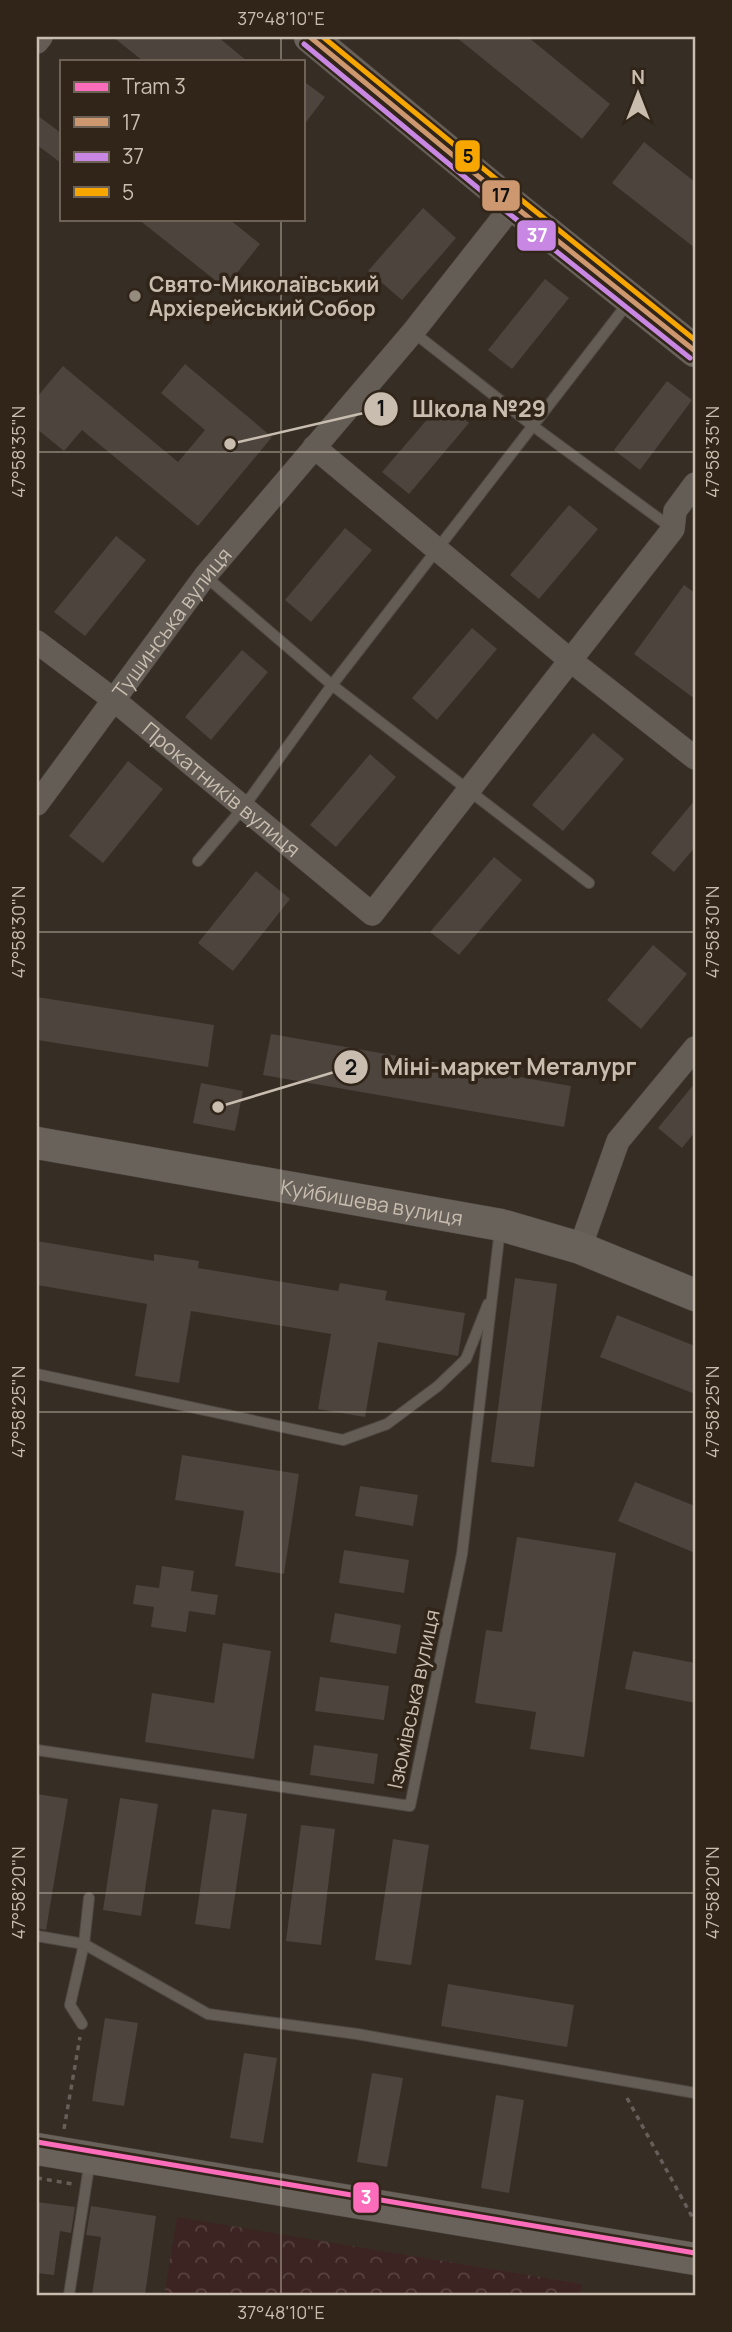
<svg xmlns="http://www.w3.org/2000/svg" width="732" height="2332" font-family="Manrope,sans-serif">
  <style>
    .forest { fill: url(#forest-crowns) }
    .building { fill: #4c443d }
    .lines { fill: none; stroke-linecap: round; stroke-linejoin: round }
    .lane-casing { stroke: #504a44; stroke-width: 12 }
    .street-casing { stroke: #504a44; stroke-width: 24 }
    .secondary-casing { stroke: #504a44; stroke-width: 33 }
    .path { stroke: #665e58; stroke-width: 3.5; stroke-dasharray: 5 5; stroke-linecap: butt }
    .lane { stroke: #645d56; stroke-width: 10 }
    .street { stroke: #645d56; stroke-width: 23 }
    .secondary { stroke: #68625a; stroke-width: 32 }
    .bus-1-casing { stroke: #312519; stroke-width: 10 }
    .bus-2-casing { stroke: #312519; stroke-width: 10 }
    .bus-3-casing { stroke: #312519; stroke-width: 10 }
    .bus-1 { stroke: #cd976f; stroke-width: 5 }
    .bus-2 { stroke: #c787e3; stroke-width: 5 }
    .bus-3 { stroke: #f7a600; stroke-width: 5 }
    .tram-1-casing { stroke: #312519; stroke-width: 10 }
    .tram-1 { stroke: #fb6dba; stroke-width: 5 }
    .ticks { fill: none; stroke: #c8bdae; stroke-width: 2; stroke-opacity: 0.45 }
    .poi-dot { fill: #958b7e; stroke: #312519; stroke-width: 2.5 }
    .labels { text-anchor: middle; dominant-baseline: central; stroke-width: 7; stroke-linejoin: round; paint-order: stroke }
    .poi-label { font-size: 21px; font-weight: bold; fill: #c8bdae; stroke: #312519; text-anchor: start }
    .street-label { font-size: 21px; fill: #c8bdae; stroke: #312519 }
    .leader { fill: none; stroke: #c8bdae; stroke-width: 2.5 }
    .callout-dot { fill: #c8bdae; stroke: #312519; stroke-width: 2.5 }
    .mark-label { font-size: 21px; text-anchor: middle; font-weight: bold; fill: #111 }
    .callout-label { font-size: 23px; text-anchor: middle; font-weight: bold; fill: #c8bdae; stroke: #312519; stroke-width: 7; stroke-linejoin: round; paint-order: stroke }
    .line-badge { stroke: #312519; stroke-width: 2.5 }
    .badge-label { font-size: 19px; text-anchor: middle; font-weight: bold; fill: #fff }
    .pale-badge-label { font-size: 19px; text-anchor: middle; font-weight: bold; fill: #111 }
    .neatline { fill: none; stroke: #c8bdae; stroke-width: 2.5 }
    .ticks-label { font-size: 18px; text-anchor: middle; fill: #c8bdae }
  </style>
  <defs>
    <pattern id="forest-crowns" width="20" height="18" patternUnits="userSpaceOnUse" patternTransform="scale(1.75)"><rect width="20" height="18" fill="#3c2422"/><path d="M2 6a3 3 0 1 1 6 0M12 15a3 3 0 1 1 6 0" fill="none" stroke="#574240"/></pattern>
  </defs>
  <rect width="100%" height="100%" fill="#362e25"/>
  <!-- forest -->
  <polygon class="forest" points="177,2217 582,2284 580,2295 164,2295"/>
  <!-- building -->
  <g class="building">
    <polygon points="113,37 218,37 247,61 143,61"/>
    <polygon points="456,37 528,37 610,104 582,139"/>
    <polygon points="303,81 325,97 303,126"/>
    <polygon points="37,115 61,133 61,163 37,145"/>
    <polygon points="644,142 695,182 695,248 612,183"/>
    <polygon points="423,208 456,238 402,300 368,271"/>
    <polygon points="138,219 229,219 260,244 225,288"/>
    <polygon points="545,279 569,298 512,369 488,350"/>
    <polygon points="185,364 272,437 198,526 82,430 64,451 37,429 37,397 63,366 178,462 205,430 161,393"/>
    <polygon points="667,381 692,400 640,470 614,450"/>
    <polygon points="443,401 469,423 409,494 382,472"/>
    <polygon points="569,505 598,529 539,599 510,575"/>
    <polygon points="345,528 372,550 311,622 285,600"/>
    <polygon points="116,536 146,560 85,636 54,612"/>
    <polygon points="684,585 695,593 695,699 634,654"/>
    <polygon points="472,628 497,649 437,720 412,698"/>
    <polygon points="242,650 268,672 211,740 185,717"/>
    <polygon points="593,733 624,759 563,831 532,805"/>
    <polygon points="370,754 396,777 336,847 310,825"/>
    <polygon points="128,761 163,789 103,863 69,836"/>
    <polygon points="695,800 695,847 674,872 651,853"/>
    <polygon points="494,857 522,880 459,955 430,932"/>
    <polygon points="256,871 290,899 233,971 198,943"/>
    <polygon points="653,945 687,974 641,1029 607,1000"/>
    <polygon points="37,997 214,1025 208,1067 37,1040"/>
    <polygon points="271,1034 571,1086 564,1127 263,1075"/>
    <polygon points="201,1083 243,1091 235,1131 193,1123"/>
    <polygon points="695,1083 695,1132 682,1148 658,1128"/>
    <polygon points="37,1241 154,1261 154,1254 199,1261 198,1268 338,1291 340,1283 387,1291 385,1300 465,1313 458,1356 378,1342 365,1417 318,1409 331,1334 191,1311 179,1383 135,1376 147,1304 37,1285"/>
    <polygon points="515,1278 557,1284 534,1467 491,1462"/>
    <polygon points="617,1315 695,1346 695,1394 600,1357"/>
    <polygon points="182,1455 299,1474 284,1574 235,1566 244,1511 175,1500"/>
    <polygon points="635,1482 695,1506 695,1553 618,1521"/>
    <polygon points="360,1486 418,1495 413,1526 355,1516"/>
    <polygon points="517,1537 616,1553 584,1757 530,1749 536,1712 475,1703 486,1630 502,1632"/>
    <polygon points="344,1550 409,1560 404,1593 339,1583"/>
    <polygon points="162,1566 194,1571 191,1591 218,1595 215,1615 189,1611 186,1632 151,1627 154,1607 133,1604 136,1585 159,1588"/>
    <polygon points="335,1613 401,1625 396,1654 330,1642"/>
    <polygon points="223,1643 271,1651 254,1759 145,1742 152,1693 214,1703"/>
    <polygon points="633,1651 695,1663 695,1703 625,1689"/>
    <polygon points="320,1677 389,1686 384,1720 315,1711"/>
    <polygon points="314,1745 378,1754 374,1784 310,1775"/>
    <polygon points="37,1794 68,1799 46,1930 37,1928"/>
    <polygon points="120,1798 158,1804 141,1916 103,1910"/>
    <polygon points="212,1809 247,1814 230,1929 195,1924"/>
    <polygon points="301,1825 335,1829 321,1945 286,1941"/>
    <polygon points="393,1839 429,1845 411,1965 375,1960"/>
    <polygon points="448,1984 574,2005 567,2047 441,2026"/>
    <polygon points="105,2018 138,2023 124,2106 92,2101"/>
    <polygon points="244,2053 277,2058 263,2143 230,2138"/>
    <polygon points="372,2073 403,2078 387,2167 357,2162"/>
    <polygon points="496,2095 524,2100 509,2193 481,2188"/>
    <polygon points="37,2202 75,2207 71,2233 60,2231 54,2275 37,2273"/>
    <polygon points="91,2206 156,2216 145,2295 92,2295 101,2237 86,2235"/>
  </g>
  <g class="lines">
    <!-- lane casing -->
    <g class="lane-casing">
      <g id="lane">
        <polyline points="413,332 533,426 673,529"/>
        <polyline points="205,576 332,685 589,883"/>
        <polyline points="198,861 243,808 332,685 628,303"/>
        <polyline points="37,1374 343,1440 387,1424 438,1386 466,1359 488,1304"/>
        <polyline points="37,1750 410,1806 462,1554 500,1229"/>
        <polyline points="37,1936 84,1944 208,2014 357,2034 695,2093"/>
        <polyline points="82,2024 70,2005 84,1944 89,1898"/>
        <polyline points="69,2295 90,2160"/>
      </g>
    </g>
    <!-- street casing -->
    <g class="street-casing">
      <g id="street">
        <polyline points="37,42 41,37"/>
        <polyline points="314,447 570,660 695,758"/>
        <path id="s1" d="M37 642 114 700 372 914 673 529 675 511 695 484"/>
        <path id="s2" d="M37 804 205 576 413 332 513 205"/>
        <polyline points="580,1248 618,1141 695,1048"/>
      </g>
    </g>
    <!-- secondary casing -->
    <g class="secondary-casing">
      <g id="secondary">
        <polyline points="310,37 513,205 695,351"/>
        <path id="s3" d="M37 1143 501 1225 580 1248 695 1295"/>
        <polyline points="37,2149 695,2259"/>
      </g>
    </g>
    <!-- path -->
    <g class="path">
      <polyline points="627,2098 695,2222"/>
      <polyline points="64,2129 80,2037"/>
      <polyline points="37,2178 73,2184"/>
    </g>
    <!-- lane -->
    <use href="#lane" class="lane"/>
    <!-- street -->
    <use href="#street" class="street"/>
    <!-- secondary -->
    <use href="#secondary" class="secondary"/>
    <!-- bus-1 casing -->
    <g class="bus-1-casing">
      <polyline id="bus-1" points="310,37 513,205 695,351"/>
    </g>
    <!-- bus-2 casing -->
    <g class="bus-2-casing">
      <polyline id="bus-2" points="304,44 507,212 690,358"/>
    </g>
    <!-- bus-3 casing -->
    <g class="bus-3-casing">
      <polyline id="bus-3" points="323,37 519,198 695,340"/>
    </g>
    <!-- bus-1 -->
    <use href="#bus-1" class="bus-1"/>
    <!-- bus-2 -->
    <use href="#bus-2" class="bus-2"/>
    <!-- bus-3 -->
    <use href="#bus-3" class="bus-3"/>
    <!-- tram-1 casing -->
    <g class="tram-1-casing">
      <polyline id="tram-1" points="37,2142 695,2253"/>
    </g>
    <!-- tram-1 -->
    <use href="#tram-1" class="tram-1"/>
  </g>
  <!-- ticks -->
  <path class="ticks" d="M281 37V61M281 219V2295M37 452H695M37 932H695M37 1412H695M37 1893H695"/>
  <!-- markers -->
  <circle class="poi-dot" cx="135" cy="296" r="7"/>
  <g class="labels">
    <!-- poi labels -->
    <g class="poi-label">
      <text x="149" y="284">Свято-Миколаївський<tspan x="149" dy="24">Архієрейський Собор</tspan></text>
    </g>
    <!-- street labels -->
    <g class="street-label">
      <text stroke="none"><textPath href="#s2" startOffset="226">Тушинська вулиця</textPath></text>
      <text stroke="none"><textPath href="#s1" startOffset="236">Прокатників вулиця</textPath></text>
      <text stroke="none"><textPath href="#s3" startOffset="340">Куйбишева вулиця</textPath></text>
      <text transform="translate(413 1699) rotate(-78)">Ізюмівська вулиця</text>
    </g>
  </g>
  <!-- callouts -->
  <path class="leader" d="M230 444L381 409M218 1107L351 1067"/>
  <g class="callout-dot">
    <circle cx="230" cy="444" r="7"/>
    <circle cx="218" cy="1107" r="7"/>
    <circle cx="381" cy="409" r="18"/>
    <circle cx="351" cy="1067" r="18"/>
  </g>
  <g class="mark-label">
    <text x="381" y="416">1</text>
    <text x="351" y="1075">2</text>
  </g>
  <g class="callout-label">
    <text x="479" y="417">Школа №29</text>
    <text x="510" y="1075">Міні-маркет Металург</text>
  </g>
  <g class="line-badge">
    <rect x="454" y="139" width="27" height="34" rx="7" fill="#f7a600"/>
    <rect x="481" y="179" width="40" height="33" rx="7" fill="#cd976f"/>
    <rect x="516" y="219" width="41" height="33" rx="7" fill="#c787e3"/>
    <rect x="352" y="2181" width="28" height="33" rx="7" fill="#fb6dba"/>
  </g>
  <g class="badge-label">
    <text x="537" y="242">37</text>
    <text x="366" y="2204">3</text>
  </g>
  <g class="pale-badge-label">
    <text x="468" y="163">5</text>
    <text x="501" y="202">17</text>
  </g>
  <!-- border -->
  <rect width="732" height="2332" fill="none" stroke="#312519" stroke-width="77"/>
  <!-- legend -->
  <rect x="60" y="60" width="245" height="161" fill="#312519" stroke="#6d6255" stroke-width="2"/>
  <rect x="74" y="82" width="35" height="10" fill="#fb6dba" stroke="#6d6255" stroke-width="2"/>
  <text x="122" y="94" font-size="21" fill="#c8bdae">Tram 3</text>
  <rect x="74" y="117" width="35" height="10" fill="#cd976f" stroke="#6d6255" stroke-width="2"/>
  <text x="122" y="130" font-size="21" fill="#c8bdae">17</text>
  <rect x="74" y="152" width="35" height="10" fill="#c787e3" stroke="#6d6255" stroke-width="2"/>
  <text x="122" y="164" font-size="21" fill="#c8bdae">37</text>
  <rect x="74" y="187" width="35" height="10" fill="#f7a600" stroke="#6d6255" stroke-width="2"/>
  <text x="122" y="200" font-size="21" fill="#c8bdae">5</text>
  <!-- north arrow -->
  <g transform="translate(638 94)" stroke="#312519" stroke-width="5" paint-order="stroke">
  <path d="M0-5L12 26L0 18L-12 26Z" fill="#c8bdae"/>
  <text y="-10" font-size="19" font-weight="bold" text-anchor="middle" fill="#c8bdae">N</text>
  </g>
  <rect x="38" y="38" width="656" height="2256" class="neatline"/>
  <g class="ticks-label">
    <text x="281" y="25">37°48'10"E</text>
    <text transform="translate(19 452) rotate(-90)" y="6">47°58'35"N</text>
    <text transform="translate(713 452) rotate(-90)" y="6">47°58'35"N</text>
    <text transform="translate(19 932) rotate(-90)" y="6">47°58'30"N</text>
    <text transform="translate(713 932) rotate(-90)" y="6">47°58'30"N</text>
    <text transform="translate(19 1412) rotate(-90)" y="6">47°58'25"N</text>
    <text transform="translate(713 1412) rotate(-90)" y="6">47°58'25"N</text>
    <text transform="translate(19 1893) rotate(-90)" y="6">47°58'20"N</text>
    <text transform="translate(713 1893) rotate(-90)" y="6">47°58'20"N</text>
    <text x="281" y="2319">37°48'10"E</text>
  </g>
</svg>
